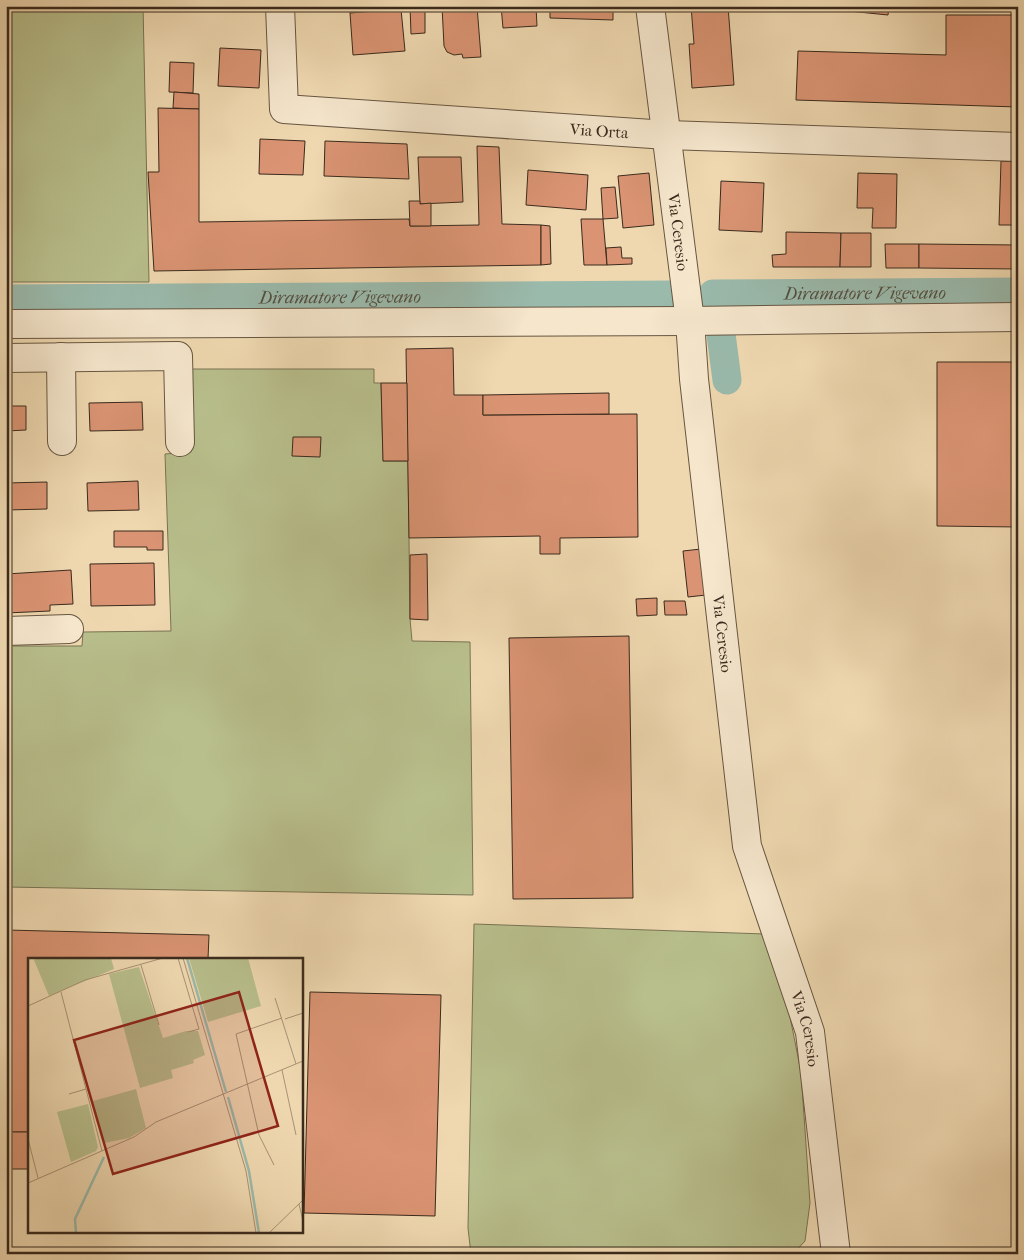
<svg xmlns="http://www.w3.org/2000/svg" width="1024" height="1260" font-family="'IM FELL French Canon',serif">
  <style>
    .green { fill: #b8bf8c; stroke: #797454 }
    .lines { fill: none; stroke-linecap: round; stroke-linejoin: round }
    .canal { stroke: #9abaac; stroke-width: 29 }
    .building { fill: #da9473; stroke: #3a2a1d }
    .minor-casing { stroke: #675642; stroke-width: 30 }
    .minor { stroke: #f5e6cc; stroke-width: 28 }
    .labels { text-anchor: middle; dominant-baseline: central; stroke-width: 4; stroke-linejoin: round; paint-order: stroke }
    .street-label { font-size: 16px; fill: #3a2a1d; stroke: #f5e6cc }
    .water-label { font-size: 18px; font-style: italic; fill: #524e41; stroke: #f5e6cc }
    .inset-river { fill: none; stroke: #9abaac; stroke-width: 2.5 }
    .inset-road { fill: none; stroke: #a79275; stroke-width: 1 }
    .view { fill: #8f2418; fill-opacity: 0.15; stroke: #8f2418; stroke-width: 2.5 }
    .inset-edge { fill: none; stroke: #3a2a1d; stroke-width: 2.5 }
  </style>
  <rect width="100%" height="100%" fill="#efd8b0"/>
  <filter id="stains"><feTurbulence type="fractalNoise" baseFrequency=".004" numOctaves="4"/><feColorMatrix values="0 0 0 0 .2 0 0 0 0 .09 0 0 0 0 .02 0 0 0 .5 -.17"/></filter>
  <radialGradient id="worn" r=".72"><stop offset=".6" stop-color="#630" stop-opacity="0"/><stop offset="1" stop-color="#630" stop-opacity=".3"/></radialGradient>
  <!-- green -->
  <g class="green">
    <polygon points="6,6 143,6 149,282 6,282"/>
    <polygon points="191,369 374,369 374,383 381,383 383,461 408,461 410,619 412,641 470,642 473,895 6,887 6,646 82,646 83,632 171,631 165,454 191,452"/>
    <polygon points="474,924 765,934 790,1017 801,1072 810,1203 805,1241 793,1254 471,1254 468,1228"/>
  </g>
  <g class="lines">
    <!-- canal -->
    <g class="canal">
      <path id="s1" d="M713 294 1018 292"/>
      <polyline points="716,296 727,380"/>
      <path id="s2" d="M6 299 674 295"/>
    </g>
  </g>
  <!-- building -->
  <g class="building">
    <polygon points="350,6 378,6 378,11 350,13"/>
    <polygon points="410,6 425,6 425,33 411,34"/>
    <polygon points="442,6 477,6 481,57 463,58 462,54 454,55 447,52 444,46"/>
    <polygon points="501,6 536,6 537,26 503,28"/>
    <polygon points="550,6 613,6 613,20 550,18"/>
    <polygon points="691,6 728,6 734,85 692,88 689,44 694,44"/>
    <polygon points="799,6 889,6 888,15"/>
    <polygon points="401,9 405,51 353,55 350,13"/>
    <polygon points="946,15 1014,15 1015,22 1018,22 1018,107 796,100 798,51 946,55"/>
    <polygon points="220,48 261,50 259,88 218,86"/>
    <polygon points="170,62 194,63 193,93 169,92"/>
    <polygon points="174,92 199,94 199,109 173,108"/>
    <polygon points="158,108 199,109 199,222 409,219 410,226 479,225 477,146 499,147 502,224 541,225 541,265 154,271 148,172 159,172"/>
    <polygon points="260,139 305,141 303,175 259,174"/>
    <polygon points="325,141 407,144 409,179 324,176"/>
    <polygon points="418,157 461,157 463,202 420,204"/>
    <polygon points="1001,161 1018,162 1018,225 999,225"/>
    <polygon points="528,170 588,175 586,210 526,205"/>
    <polygon points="649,173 654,225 623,228 618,176"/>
    <polygon points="858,173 897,174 896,228 872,228 873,208 857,208"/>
    <polygon points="721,181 764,183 762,232 719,230"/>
    <polygon points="615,187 618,218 603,219 601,188"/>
    <polygon points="409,201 420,201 420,204 431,203 431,226 410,226"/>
    <polygon points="581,219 603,219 607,265 584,265"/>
    <polygon points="541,225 550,226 551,264 541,265"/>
    <polygon points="786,232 841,233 840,267 773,267 772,255 786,254"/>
    <polygon points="841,233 871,233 871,267 840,267"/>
    <polygon points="885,244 919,244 919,268 886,268"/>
    <polygon points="919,244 1018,245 1018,269 919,268"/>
    <polygon points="621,247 622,258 632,258 632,264 607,265 606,248"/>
    <polygon points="453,348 454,395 483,395 483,415 637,414 638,537 560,538 560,554 540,554 540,536 409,538 406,349"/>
    <polygon points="937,362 1018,362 1018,527 937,526"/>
    <polygon points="381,383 407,383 408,461 383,461"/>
    <polygon points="609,393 609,414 483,415 483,395"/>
    <polygon points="142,402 143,430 90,431 89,403"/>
    <polygon points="6,406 26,406 26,430 6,431"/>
    <polygon points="293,437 321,437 320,457 292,456"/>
    <polygon points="138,481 139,510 88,511 87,483"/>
    <polygon points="47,482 47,509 6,510 6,483"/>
    <polygon points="114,531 163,531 163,550 147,550 147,547 114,547"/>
    <polygon points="701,549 706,595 688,597 683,551"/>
    <polygon points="427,554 428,620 410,619 410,555"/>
    <polygon points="154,563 155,605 91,606 90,564"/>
    <polygon points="71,570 73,604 50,605 50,611 6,613 6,574"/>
    <polygon points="657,598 657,615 637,616 636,599"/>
    <polygon points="664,601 685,601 687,615 665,615"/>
    <polygon points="629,636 633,898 513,899 509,638"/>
    <polygon points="6,930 209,935 208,959 29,959 29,1132 6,1132"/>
    <polygon points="310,992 441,995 435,1216 304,1213"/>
    <polygon points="8,1132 29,1132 29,1169 7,1169"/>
  </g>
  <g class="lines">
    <!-- minor casing -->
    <g class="minor-casing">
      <g id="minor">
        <path id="s3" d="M280 6 284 109 667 135 1018 147"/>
        <path id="s4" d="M650 6 690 321 694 379 747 846 810 1032 836 1254"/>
        <polyline points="6,324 690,321 1018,317"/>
        <polyline points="61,357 62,441"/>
        <polyline points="6,358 178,356 180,442"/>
        <polyline points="6,631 69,629"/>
      </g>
    </g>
    <!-- minor -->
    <use href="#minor" class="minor"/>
  </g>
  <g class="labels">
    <!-- street labels -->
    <g class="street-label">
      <text stroke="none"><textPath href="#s3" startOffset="419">Via Orta</textPath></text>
      <text stroke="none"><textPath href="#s4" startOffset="228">Via Ceresio</textPath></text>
      <text stroke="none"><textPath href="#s4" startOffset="632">Via Ceresio</textPath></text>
      <text stroke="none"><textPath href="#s4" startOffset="1038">Via Ceresio</textPath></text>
    </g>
    <!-- water labels -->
    <g class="water-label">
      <text stroke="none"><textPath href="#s1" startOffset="152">Diramatore Vigevano</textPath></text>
      <text stroke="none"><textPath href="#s2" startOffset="334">Diramatore Vigevano</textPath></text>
    </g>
  </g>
  <!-- overview -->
  <g transform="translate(28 958)">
    <rect width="275" height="275" fill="#efd8b0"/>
    <path d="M10 0H83L86 11 21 38 6 2ZM161 0H220L233 48 180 64ZM111 9 135 80 158 73H170L177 97 165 102 166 105 143 112 145 120 112 130 81 16ZM108 131 118 170 101 180 76 185 65 143ZM60 146 70 189 68 193 43 204 29 154Z" fill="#b8bf8c"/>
    <path class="inset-river" d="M159 0 198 134M200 139 221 213 231 275M48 275 47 261 76 199"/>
    <path class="inset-road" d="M150 0 171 71 160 74M155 0 218 213 228 275M113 7 131 67M33 34 74 193M247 40 268 106M0 48 57 22 135 0M257 61 275 55M254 112 268 177M41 136 58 131M0 181 10 220M246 207 231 177 208 76 254 60M0 225 106 179 128 164 275 103M271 246 275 263M241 275 275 242"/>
    <path class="view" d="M211 34 250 168 85 216 46 82Z"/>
    <rect width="275" height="275" class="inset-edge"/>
  </g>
  <!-- margin -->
  <rect width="1024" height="1260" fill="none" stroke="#efd8b0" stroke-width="25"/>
  <rect x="8" y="8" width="1009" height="1245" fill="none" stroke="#3a2a1d" stroke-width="2.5"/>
  <rect x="12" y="12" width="999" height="1235" fill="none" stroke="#3a2a1d"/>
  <rect width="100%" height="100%" filter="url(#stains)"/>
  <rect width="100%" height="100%" fill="url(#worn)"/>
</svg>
